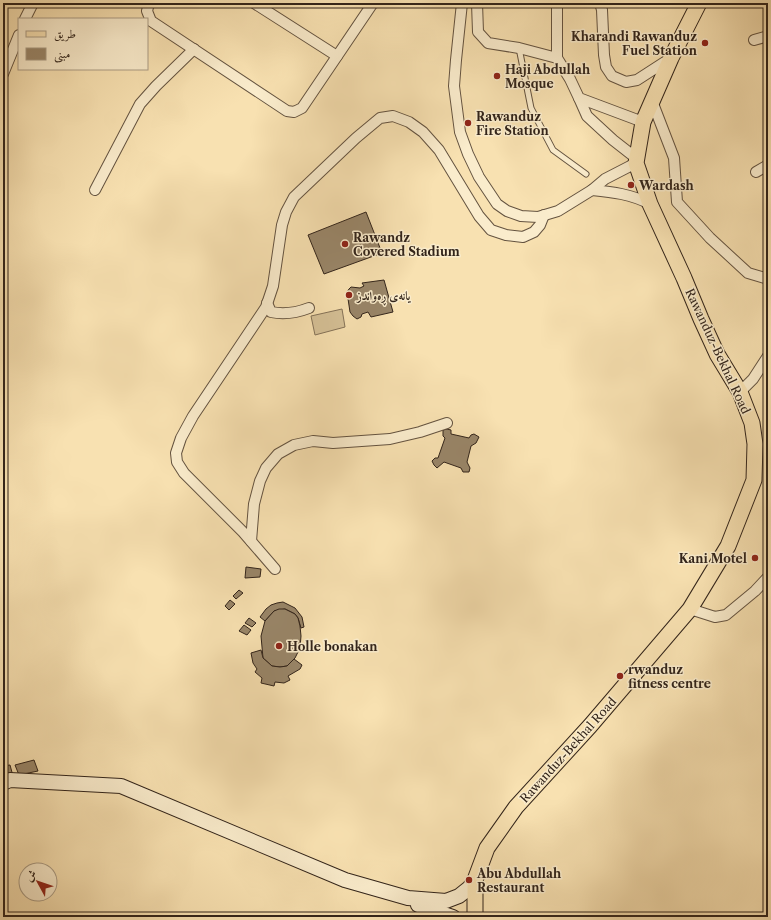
<svg xmlns="http://www.w3.org/2000/svg" width="771" height="920" font-family="'Libre Caslon Text',Amiri,serif">
  <style>
    .green { fill: #d6c197; stroke: #847258 }
    .building { fill: #998669; stroke: #32241a }
    .lines { fill: none; stroke-linecap: round; stroke-linejoin: round }
    .lane-casing { stroke: #645340; stroke-width: 7 }
    .street-casing { stroke: #645340; stroke-width: 12 }
    .secondary-casing { stroke: #32241a; stroke-width: 16 }
    .primary-casing { stroke: #32241a; stroke-width: 17 }
    .lane { stroke: #faeccc; stroke-width: 5 }
    .street { stroke: #faeccc; stroke-width: 10 }
    .secondary { stroke: #faeccc; stroke-width: 14 }
    .primary { stroke: #f8e1b1; stroke-width: 15 }
    .poi-dot { fill: #8f2418; stroke: #faeccc; stroke-width: 1.5 }
    .labels { text-anchor: middle; dominant-baseline: central; stroke-width: 3; stroke-linejoin: round; paint-order: stroke }
    .poi-label { font-size: 12px; font-weight: bold; fill: #32241a; stroke: #faeccc; text-anchor: start }
    .street-label { font-size: 12px; fill: #32241a; stroke: #faeccc }
  </style>
  <rect width="100%" height="100%" fill="#f8e1b1"/>
  <filter id="stains"><feTurbulence type="fractalNoise" baseFrequency=".005" numOctaves="4"/><feColorMatrix values="0 0 0 0 .2 0 0 0 0 .09 0 0 0 0 .02 0 0 0 .5 -.17"/></filter>
  <radialGradient id="worn" r=".72"><stop offset=".6" stop-color="#630" stop-opacity="0"/><stop offset="1" stop-color="#630" stop-opacity=".3"/></radialGradient>
  <!-- green -->
  <polygon class="green" points="342,309 345,327 315,335 311,316"/>
  <!-- building -->
  <g class="building">
    <polygon points="366,212 382,253 324,274 308,235"/>
    <polygon points="384,280 393,312 371,317 368,312 362,314 361,317 357,319 353,316 350,312 347,292 349,289 351,287 360,288 364,286 362,283"/>
    <polygon points="447,429 451,430 451,434 469,438 471,435 474,434 479,437 476,443 471,446 467,462 470,468 469,472 463,472 461,468 444,462 437,468 434,465 432,461 435,458 438,458 445,438 443,436 443,430"/>
    <polygon points="246,567 261,569 260,577 245,578"/>
    <polygon points="239,590 243,593 236,599 233,596"/>
    <polygon points="230,600 235,604 229,610 225,606"/>
    <polygon points="283,602 295,608 302,617 304,627 301,628 298,618 295,614 285,609 274,611 265,621 260,617 266,609 271,605 277,603"/>
    <polygon points="279,609 285,609 295,614 298,618 300,626 301,636 300,648 295,658 287,666 280,667 272,666 263,658 261,636 265,621 274,611"/>
    <polygon points="249,618 256,623 252,627 245,623"/>
    <polygon points="244,625 251,630 247,635 239,631"/>
    <polygon points="261,650 263,658 272,666 280,667 287,666 294,659 302,665 300,669 288,676 290,680 284,683 275,682 274,686 261,683 262,678 255,672 257,669 253,663 251,653"/>
    <polygon points="34,760 38,771 19,775 15,765"/>
    <polygon points="10,765 13,776 3,778 3,766"/>
  </g>
  <g class="lines">
    <!-- lane casing -->
    <g class="lane-casing">
      <polyline id="lane" points="519,48 531,108 553,150 586,174"/>
    </g>
    <!-- street casing -->
    <g class="street-casing">
      <g id="street">
        <polyline points="149,3 147,11 151,21 287,111 294,112 302,108 373,3"/>
        <polyline points="254,3 337,56"/>
        <polyline points="462,3 456,60 454,86 460,132 468,154 479,177 497,204 507,211 521,216 538,217 558,211 592,190 605,179 636,163"/>
        <polyline points="477,3 478,32 488,43 519,48 557,58 570,79 579,98 643,122"/>
        <polyline points="557,3 557,58"/>
        <polyline points="600,3 602,10 604,55 606,67 612,76 626,82 637,80 671,58"/>
        <polyline points="25,19 33,3"/>
        <polyline points="754,40 768,36"/>
        <polyline points="3,74 19,35"/>
        <polyline points="579,98 587,116 613,140 636,158"/>
        <polyline points="652,101 674,158 677,202 710,238 748,273 768,279"/>
        <polyline points="756,172 768,165"/>
        <polyline points="95,190 140,104 156,86 194,49"/>
        <path d="M592 190C612 192 631 194 650 204"/>
        <path d="M267 303 271 312C285 315 296 313 309 308"/>
        <polyline points="740,392 753,379 768,356"/>
        <polyline points="251,541 254,504 260,481 266,468 278,454 294,445 313,441 333,443 390,439 420,432 447,423"/>
        <polyline points="275,569 243,532 184,473 177,462 176,453 181,438 193,416 266,307 273,286 282,225 286,212 294,197 356,138 380,118 393,116 409,122 423,132 439,150 479,216 491,230 506,235 523,237 534,232 540,225 544,215"/>
        <polyline points="690,609 715,617 726,615 755,591 768,577"/>
      </g>
    </g>
    <!-- secondary casing -->
    <g class="secondary-casing">
      <g id="secondary">
        <polyline points="3,783 10,780 121,786 345,880 408,898 446,901 459,896 469,888 475,880"/>
        <polyline points="418,905 453,917"/>
      </g>
    </g>
    <!-- primary casing -->
    <g class="primary-casing">
      <polyline id="primary" points="475,917 475,880 487,848 516,807 590,726 690,609 728,546 754,480 755,444 752,423 740,392 717,354 701,319 684,278 650,204 636,163 643,122 671,58 699,3"/>
    </g>
    <!-- lane -->
    <use href="#lane" class="lane"/>
    <!-- street -->
    <use href="#street" class="street"/>
    <!-- secondary -->
    <use href="#secondary" class="secondary"/>
    <!-- primary -->
    <use href="#primary" class="primary"/>
  </g>
  <!-- markers -->
  <g class="poi-dot">
    <circle cx="705" cy="43" r="4"/>
    <circle cx="497" cy="76" r="4"/>
    <circle cx="468" cy="123" r="4"/>
    <circle cx="631" cy="185" r="4"/>
    <circle cx="345" cy="244" r="4"/>
    <circle cx="349" cy="295" r="4"/>
    <circle cx="755" cy="558" r="4"/>
    <circle cx="279" cy="646" r="4"/>
    <circle cx="620" cy="676" r="4"/>
    <circle cx="469" cy="880" r="4"/>
  </g>
  <g class="labels">
    <!-- poi labels -->
    <g class="poi-label">
      <text x="697" y="36" text-anchor="end">Kharandi Rawanduz<tspan x="697" dy="14">Fuel Station</tspan></text>
      <text x="505" y="69">Haji Abdullah<tspan x="505" dy="14">Mosque</tspan></text>
      <text x="476" y="116">Rawanduz<tspan x="476" dy="14">Fire Station</tspan></text>
      <text x="639" y="185">Wardash</text>
      <text x="353" y="237">Rawandz<tspan x="353" dy="14">Covered Stadium</tspan></text>
      <text x="357" y="295">یانەی ڕەواندز</text>
      <text x="747" y="558" text-anchor="end">Kani Motel</text>
      <text x="287" y="646">Holle bonakan</text>
      <text x="628" y="669">rwanduz<tspan x="628" dy="14">fitness centre</tspan></text>
      <text x="477" y="873">Abu Abdullah<tspan x="477" dy="14">Restaurant</tspan></text>
    </g>
    <!-- street labels -->
    <g class="street-label">
      <text transform="translate(718 351) rotate(65)">Rawanduz-Bekhal Road</text>
      <text transform="translate(568 750) rotate(-48)">Rawanduz-Bekhal Road</text>
    </g>
  </g>
  <!-- margin -->
  <rect width="771" height="920" fill="none" stroke="#f8e1b1" stroke-width="16"/>
  <rect x="4" y="4" width="763" height="912" fill="none" stroke="#32241a" stroke-width="2"/>
  <rect x="8" y="8" width="755" height="904" fill="none" stroke="#32241a"/>
  <!-- legend -->
  <rect x="18" y="18" width="130" height="52" fill="#faeccc" stroke="#aa9c85"/>
  <rect x="26" y="31" width="20" height="6" fill="#f8e1b1" stroke="#aa9c85"/>
  <text x="54" y="38" font-size="12" fill="#32241a">طريق</text>
  <rect x="26" y="48" width="20" height="12" fill="#998669" stroke="#aa9c85"/>
  <text x="54" y="58" font-size="12" fill="#32241a">مبنى</text>
  <!-- north arrow -->
  <g transform="translate(38 882) rotate(310)"><circle r="19" fill="#faeccc" stroke="#aa9c85"/>
  <path d="M0-3L7 15L0 10L-7 15Z" fill="#8f2418"/>
  <text y="-6" font-size="11" font-weight="bold" text-anchor="middle" fill="#32241a">ش</text>
  </g>
  <rect width="100%" height="100%" filter="url(#stains)"/>
  <rect width="100%" height="100%" fill="url(#worn)"/>
</svg>
